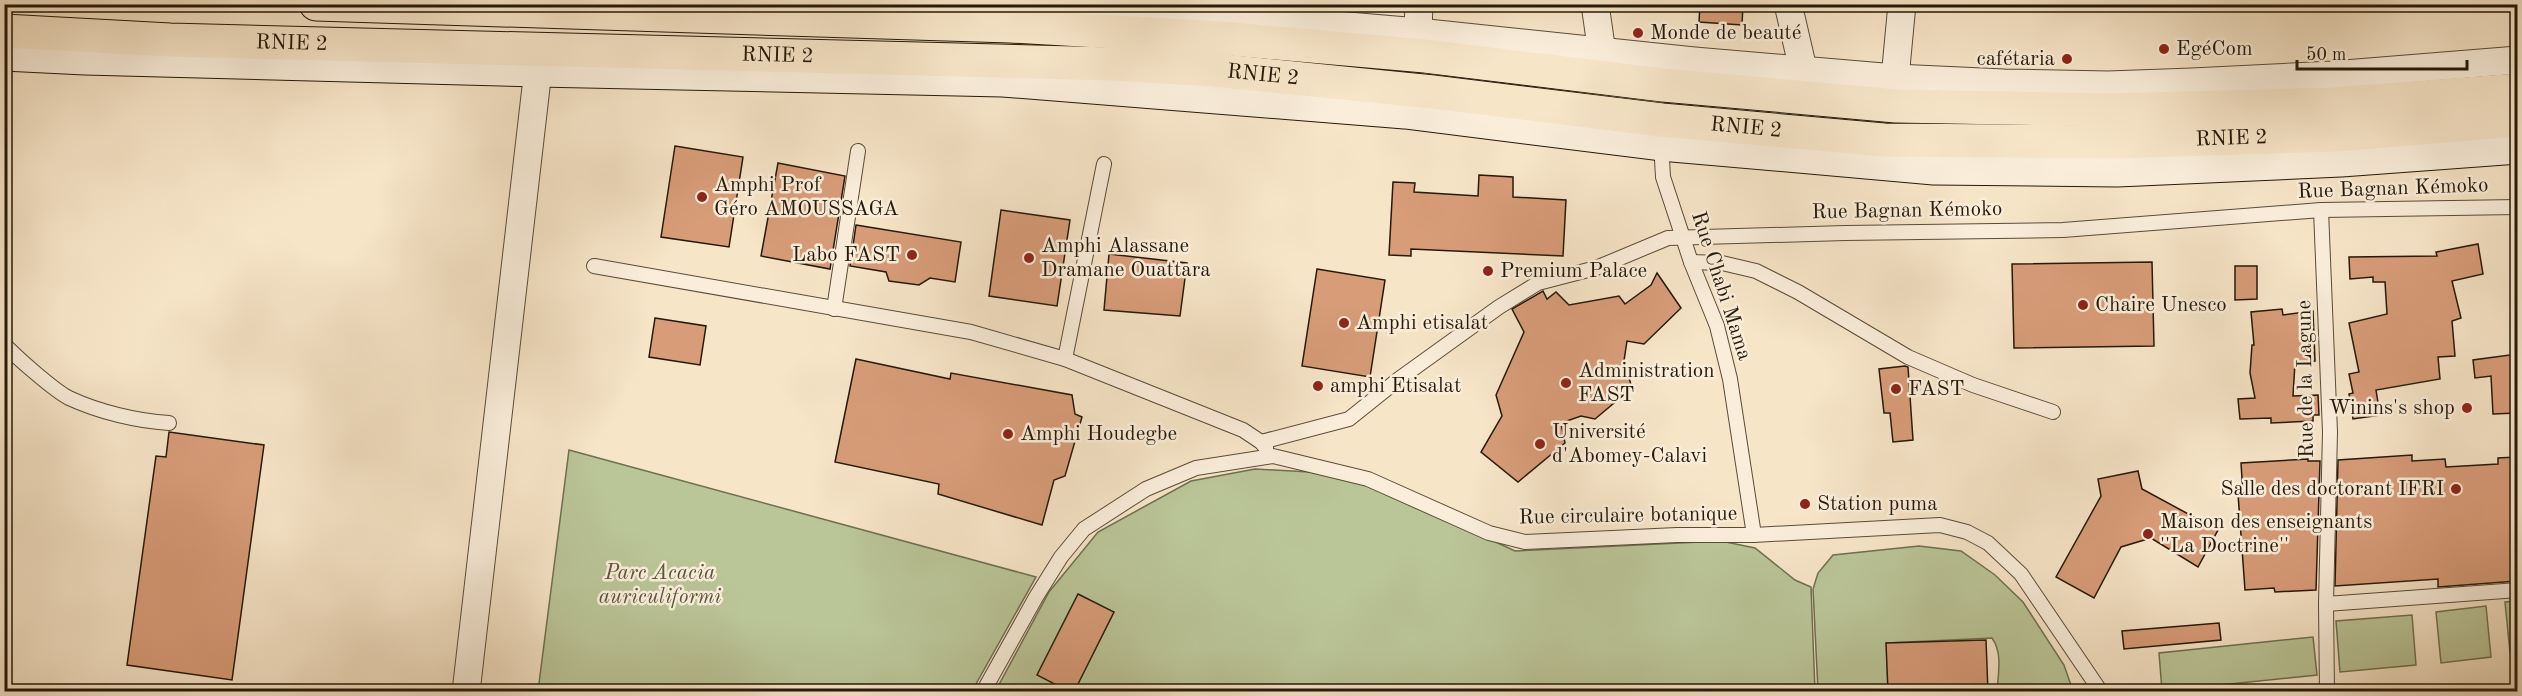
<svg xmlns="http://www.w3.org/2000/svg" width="2522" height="696" font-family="'Old Standard TT',serif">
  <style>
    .green { fill: #bac598; stroke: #6f6f50; stroke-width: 1.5 }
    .building { fill: #d89c79; stroke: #241909; stroke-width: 1.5 }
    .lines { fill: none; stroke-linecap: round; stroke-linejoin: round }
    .lane-casing { stroke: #594c39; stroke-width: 16 }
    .street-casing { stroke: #594c39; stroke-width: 29 }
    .secondary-casing { stroke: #241909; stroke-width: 35 }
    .highway-casing { stroke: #241909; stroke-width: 35 }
    .lane { stroke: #faeedb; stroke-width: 14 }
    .street { stroke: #faeedb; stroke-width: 27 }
    .secondary { stroke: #faeedb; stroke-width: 33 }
    .highway { stroke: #f7e5c8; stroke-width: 33 }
    .poi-dot { fill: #8f2418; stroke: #faeedb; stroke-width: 2 }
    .labels { text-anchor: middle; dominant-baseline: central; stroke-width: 5; stroke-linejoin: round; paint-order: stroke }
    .poi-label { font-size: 21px; fill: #241909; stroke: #faeedb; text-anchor: start }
    .street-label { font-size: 21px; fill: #241909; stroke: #faeedb }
    .park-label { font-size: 21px; font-style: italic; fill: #58553b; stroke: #faeedb }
  </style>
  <rect width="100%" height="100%" fill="#f7e5c8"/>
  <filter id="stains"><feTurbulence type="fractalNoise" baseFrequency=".00333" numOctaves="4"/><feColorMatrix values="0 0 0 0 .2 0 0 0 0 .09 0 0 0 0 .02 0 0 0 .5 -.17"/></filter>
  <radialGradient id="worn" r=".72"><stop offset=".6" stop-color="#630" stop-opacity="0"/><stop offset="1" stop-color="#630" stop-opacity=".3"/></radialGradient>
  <!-- green -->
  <g class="green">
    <polygon points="569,450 1036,577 972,691 538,691"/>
    <polygon points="1255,469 1309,472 1363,481 1515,551 1721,541 1755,548 1795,580 1811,587 1815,691 995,692 1049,592 1098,532 1191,481"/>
    <path d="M1919 546 1961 551 1995 575 2023 602 2064 665 2073 691H1997C1998 674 2003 653 1992 638L1887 643 1888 691H1818L1813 589 1818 573 1833 555Z"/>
    <polygon points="2517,601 2517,653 2510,653 2505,602"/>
    <polygon points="2486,606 2491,657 2441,663 2436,612"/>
    <polygon points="2412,615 2416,665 2340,672 2336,621"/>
    <polygon points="2313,637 2317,675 2162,691 2159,653"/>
  </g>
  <!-- building -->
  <g class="building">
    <polygon points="1700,4 1743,4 1742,25 1699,22"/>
    <polygon points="675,146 743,157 729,247 661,237"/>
    <polygon points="778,163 845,176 830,269 761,256"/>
    <polygon points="1479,175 1513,177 1513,197 1566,200 1563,256 1411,249 1411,256 1389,255 1393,182 1415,183 1414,192 1478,196"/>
    <polygon points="1001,210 1070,220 1057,306 989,296"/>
    <polygon points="856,225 961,242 955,282 930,278 919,285 889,281 886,272 850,266"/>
    <polygon points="2478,244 2483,274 2452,281 2461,318 2452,321 2455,356 2438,357 2440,379 2376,390 2380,415 2353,419 2349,394 2353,393 2349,374 2359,372 2349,323 2387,314 2385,282 2373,282 2373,277 2350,279 2349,257 2437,256 2436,252"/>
    <polygon points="1109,254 1187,263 1180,316 1104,310"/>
    <polygon points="2152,262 2154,346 2014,348 2012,264"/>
    <polygon points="2235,266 2257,266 2257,299 2235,300"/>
    <polygon points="1317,269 1385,280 1370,377 1302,366"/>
    <polygon points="1657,273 1681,308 1644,344 1627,341 1622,374 1629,378 1632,388 1595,419 1581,416 1561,423 1565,443 1518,482 1481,452 1502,416 1496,395 1524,332 1512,309 1543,291 1547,299 1556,292 1569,305 1619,296 1625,304 1651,285"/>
    <polygon points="2282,309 2283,315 2313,311 2315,361 2295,363 2293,396 2318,395 2319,415 2313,415 2313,421 2271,423 2271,418 2240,419 2238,399 2255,398 2250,373 2252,345 2254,345 2251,312"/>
    <polygon points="655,318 706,326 700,365 649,357"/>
    <polygon points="2517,354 2517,413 2493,414 2491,376 2475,378 2473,360"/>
    <polygon points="856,359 950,379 951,373 1072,395 1075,414 1082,417 1065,476 1054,480 1042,525 938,494 939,484 835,462"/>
    <polygon points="1905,366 1908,367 1913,440 1893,442 1890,413 1884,413 1879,369"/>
    <polygon points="169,432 264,445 232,680 127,665 156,456 166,457"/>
    <polygon points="2412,455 2412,461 2445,459 2446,467 2498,464 2498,458 2517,457 2517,581 2438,587 2438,579 2335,586 2338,460"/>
    <polygon points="2308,459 2308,461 2320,461 2316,590 2275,592 2274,588 2245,590 2238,494 2243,494 2241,463"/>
    <polygon points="2138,471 2142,489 2218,530 2198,567 2151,538 2121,547 2094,598 2056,577 2101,496 2098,479"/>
    <polygon points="1078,594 1114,612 1074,692 1070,692 1037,675"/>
    <polygon points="2219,623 2221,640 2124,649 2122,631"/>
    <polygon points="1986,640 1988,692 1888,692 1886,643"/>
  </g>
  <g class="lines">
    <!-- lane casing -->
    <g class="lane-casing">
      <g id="lane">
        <polyline points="1661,142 1663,177 1691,262 1717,326 1730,379 1754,535"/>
        <polyline points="2321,210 2330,432 2326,604 2327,692"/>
        <polyline points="1691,262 1722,263 1756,271 1798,292 1908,357 1973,385 2053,412"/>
        <polyline points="594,266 971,332 1065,359 1243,430 1261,442 1266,448"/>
        <polyline points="834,309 858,151"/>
        <path d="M4 344C16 357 55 391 69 398 99 412 137 421 169 423"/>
        <polyline points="1065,359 1104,164"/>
        <polyline points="1261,442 1349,419 1399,379 1499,307 1538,283 1596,268 1668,238 1845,233 2063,230 2321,210 2518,207"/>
        <polyline points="2326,604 2518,590"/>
        <polyline points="983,692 1036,597 1061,557 1084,529 1146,489 1196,468 1273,456 1368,479 1489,533 1525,542 1677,535 1754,535 1940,525 1967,532 1988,543 2021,574 2101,692"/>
      </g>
    </g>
    <!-- street casing -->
    <g class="street-casing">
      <g id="street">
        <polyline points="1026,4 1267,19 1418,32 1694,61 1895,78 2004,83 2108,85 2192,82 2332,75 2518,60"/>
        <polyline points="1595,4 1602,53"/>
        <polyline points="1788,4 1803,69"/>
        <polyline points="1418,32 1419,4"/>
        <polyline points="1895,78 1902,4"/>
        <polyline points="466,692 538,70"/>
      </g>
    </g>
    <!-- secondary casing -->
    <g class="secondary-casing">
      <polyline id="secondary" points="4,54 85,58 538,70 1003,80 1405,112 1661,144 1934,168 2117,170 2341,160 2518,147"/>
    </g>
    <!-- highway casing -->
    <g class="highway-casing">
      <g id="highway">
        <polyline points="316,4 1010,26 1220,38 1425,56 1663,85 1896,106 2107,110 2333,104 2518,90"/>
        <path id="s1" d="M4 31 170 40 1113 64 1214 70 1433 92 1662 120 1884 140 2113 142 2336 135 2518 120"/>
      </g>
    </g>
    <!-- lane -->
    <use href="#lane" class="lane"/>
    <!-- street -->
    <use href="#street" class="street"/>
    <!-- secondary -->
    <use href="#secondary" class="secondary"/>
    <!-- highway -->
    <use href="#highway" class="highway"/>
  </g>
  <!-- markers -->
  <g class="poi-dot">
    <circle cx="1638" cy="33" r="6"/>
    <circle cx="2164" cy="49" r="6"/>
    <circle cx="2067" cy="59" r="6"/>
    <circle cx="702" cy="197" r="6"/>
    <circle cx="912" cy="255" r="6"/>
    <circle cx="1029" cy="258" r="6"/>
    <circle cx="1488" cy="271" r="6"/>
    <circle cx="2083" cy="305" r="6"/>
    <circle cx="1344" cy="323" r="6"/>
    <circle cx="1566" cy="383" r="6"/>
    <circle cx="1318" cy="386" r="6"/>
    <circle cx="1896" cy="389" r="6"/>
    <circle cx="2467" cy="408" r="6"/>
    <circle cx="1008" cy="434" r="6"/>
    <circle cx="1540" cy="444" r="6"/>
    <circle cx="2456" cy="489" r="6"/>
    <circle cx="1805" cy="504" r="6"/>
    <circle cx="2148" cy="534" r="6"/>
  </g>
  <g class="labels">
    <!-- poi labels -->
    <g class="poi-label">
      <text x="1650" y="33">Monde de beauté</text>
      <text x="2176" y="49">EgéCom</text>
      <text x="2055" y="59" text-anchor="end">cafétaria</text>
      <text x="714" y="185">Amphi Prof<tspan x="714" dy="24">Géro AMOUSSAGA</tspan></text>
      <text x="1041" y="246">Amphi Alassane<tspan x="1041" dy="24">Dramane Ouattara</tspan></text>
      <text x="900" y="255" text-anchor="end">Labo FAST</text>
      <text x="1500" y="271">Premium Palace</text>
      <text x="2095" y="305">Chaire Unesco</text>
      <text x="1356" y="323">Amphi etisalat</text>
      <text x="1578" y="371">Administration<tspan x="1578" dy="24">FAST</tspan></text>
      <text x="1330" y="386">amphi Etisalat</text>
      <text x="1908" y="389">FAST</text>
      <text x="2455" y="408" text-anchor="end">Winins's shop</text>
      <text x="1552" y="432">Université<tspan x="1552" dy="24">d'Abomey-Calavi</tspan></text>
      <text x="1020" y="434">Amphi Houdegbe</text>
      <text x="2444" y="489" text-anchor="end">Salle des doctorant IFRI</text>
      <text x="1817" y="504">Station puma</text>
      <text x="2160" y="522">Maison des enseignants<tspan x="2160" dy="24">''La Doctrine''</tspan></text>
    </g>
    <!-- street labels -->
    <g class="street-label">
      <text stroke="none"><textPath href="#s1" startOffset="288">RNIE 2</textPath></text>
      <text stroke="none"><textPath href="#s1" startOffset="774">RNIE 2</textPath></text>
      <text stroke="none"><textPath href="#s1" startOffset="1260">RNIE 2</textPath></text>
      <text stroke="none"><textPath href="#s1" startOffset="1746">RNIE 2</textPath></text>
      <text stroke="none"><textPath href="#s1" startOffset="2232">RNIE 2</textPath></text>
      <text transform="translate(2393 189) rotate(-2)">Rue Bagnan Kémoko</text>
      <text transform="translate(1907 211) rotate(-1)">Rue Bagnan Kémoko</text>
      <text transform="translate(1721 286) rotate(72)">Rue Chabi Mama</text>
      <text transform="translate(2306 379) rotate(-91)">Rue de la Lagune</text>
      <text transform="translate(1628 516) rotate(-1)">Rue circulaire botanique</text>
    </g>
    <!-- park labels -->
    <g class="park-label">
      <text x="660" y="573">Parc Acacia<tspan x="660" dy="24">auriculiformi</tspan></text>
    </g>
  </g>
  <!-- margin -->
  <rect width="2522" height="696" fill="none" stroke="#f7e5c8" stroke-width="24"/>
  <rect x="6" y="6" width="2510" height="684" fill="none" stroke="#241909" stroke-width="3"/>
  <rect x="12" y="12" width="2498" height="672" fill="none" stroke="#241909" stroke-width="1.5"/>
  <!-- scale -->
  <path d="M2297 60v9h170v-9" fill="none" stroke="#241909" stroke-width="3"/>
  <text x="2306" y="60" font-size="18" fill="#241909" stroke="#faeedb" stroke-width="4.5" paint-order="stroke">50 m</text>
  <rect width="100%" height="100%" filter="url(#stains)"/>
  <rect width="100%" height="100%" fill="url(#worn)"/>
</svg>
